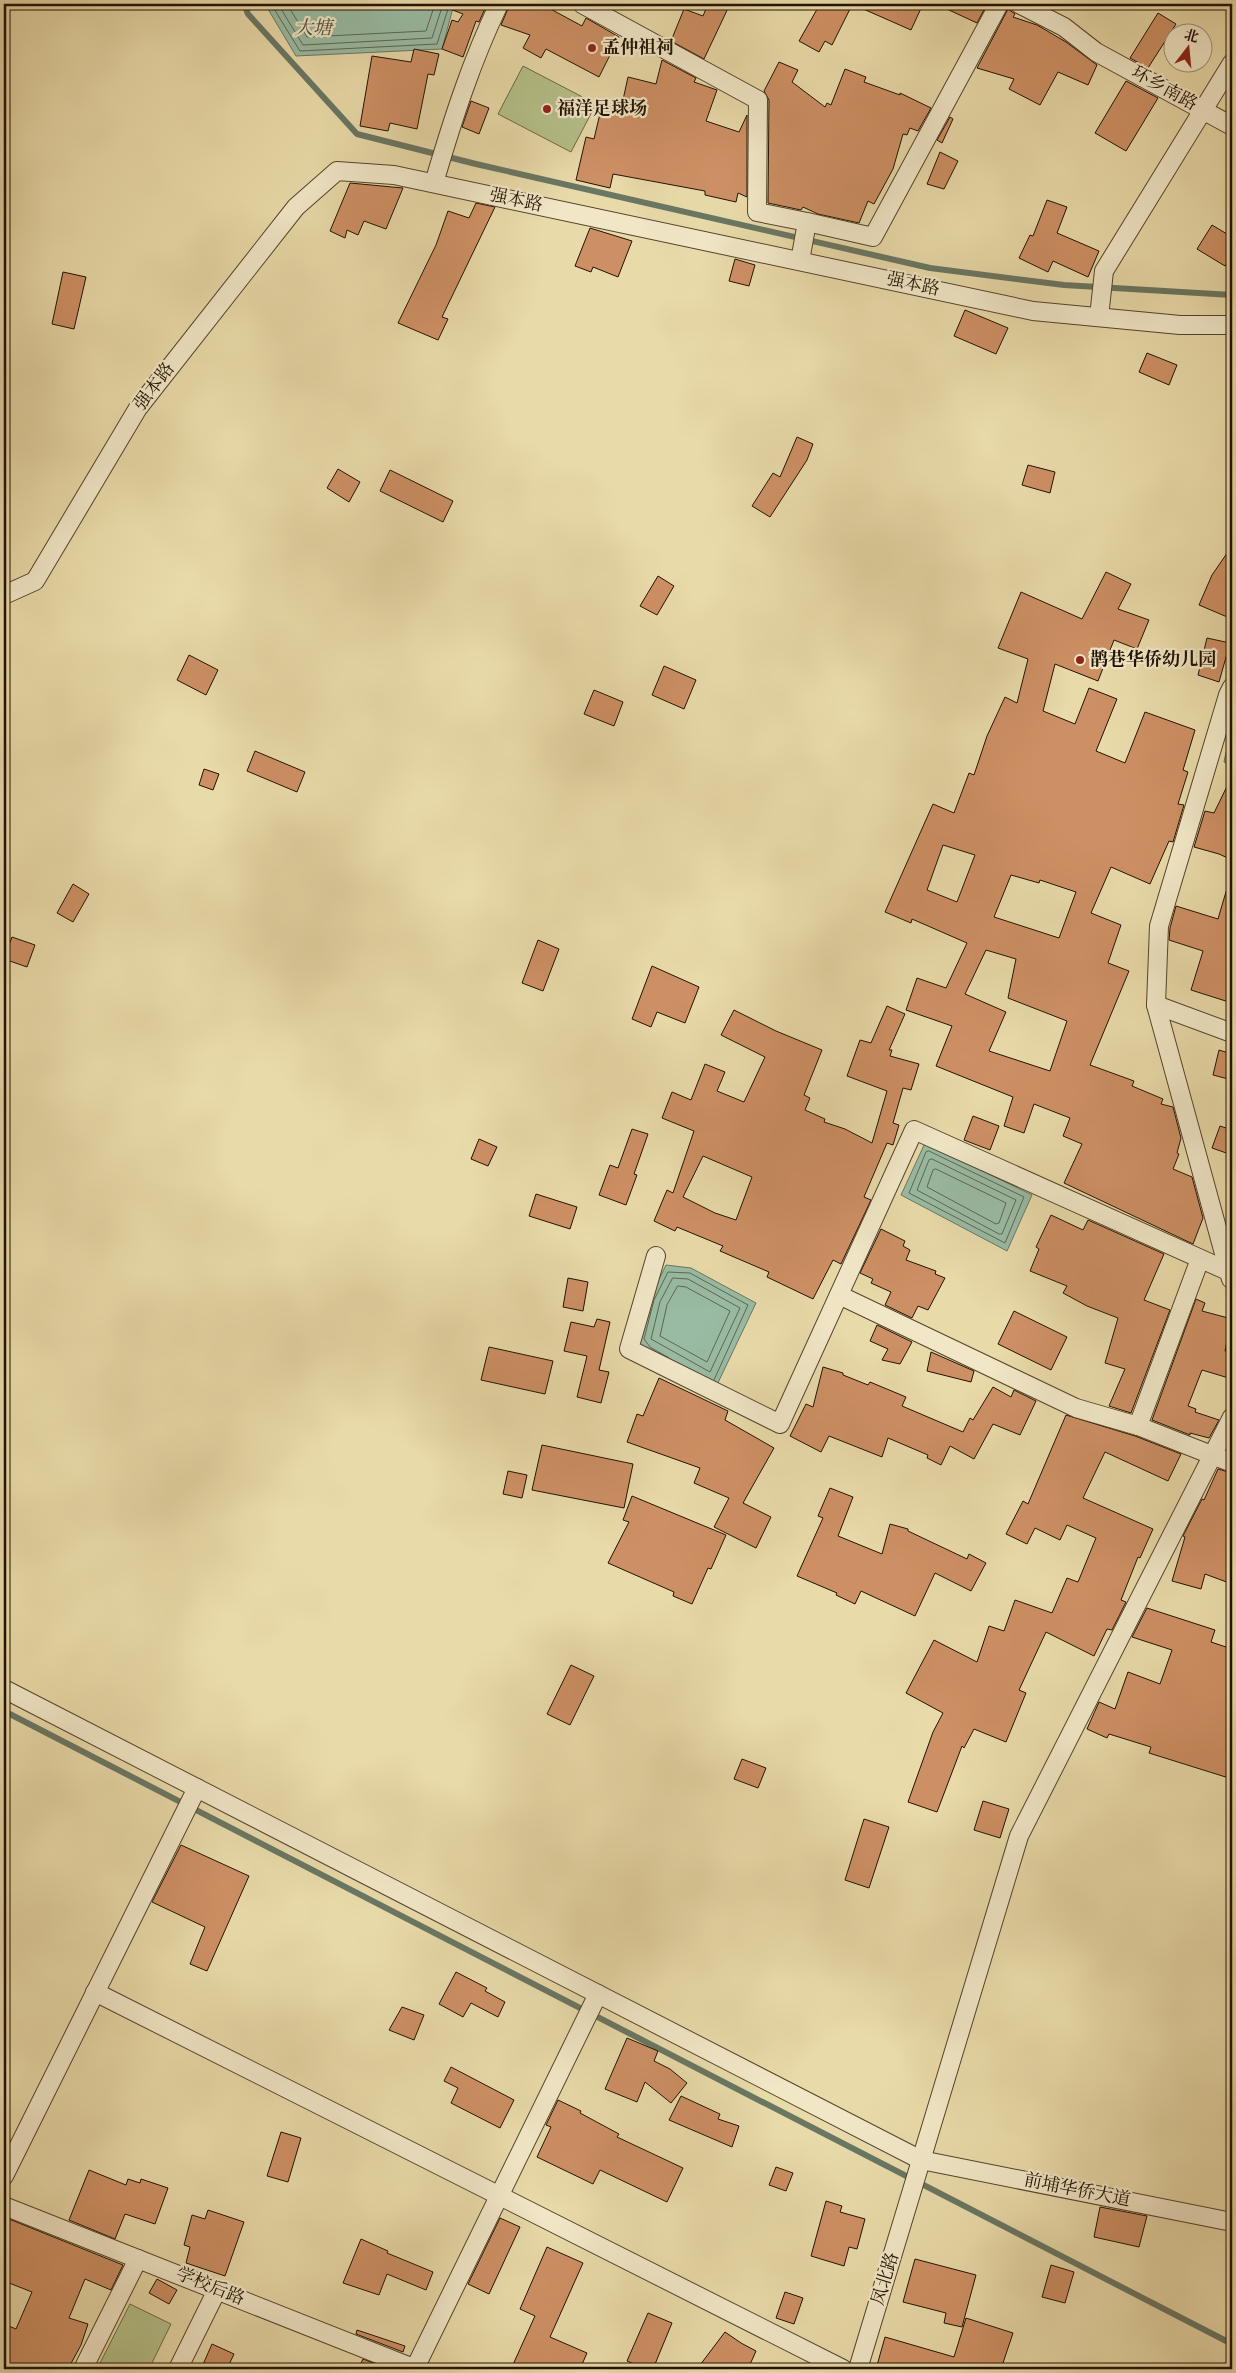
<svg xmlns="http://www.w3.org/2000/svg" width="1236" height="2373" font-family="Vollkorn,'Noto Serif SC',serif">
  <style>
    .green { fill: #b5c089; stroke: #6c6945 }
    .water { fill: #99bba4; stroke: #697763 }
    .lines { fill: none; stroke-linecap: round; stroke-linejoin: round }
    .shore { stroke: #5e6652; stroke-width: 1 }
    .stream { stroke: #697763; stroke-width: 6 }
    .building { fill: #cd9064; stroke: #221201; fill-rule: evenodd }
    .street-casing { stroke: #54442b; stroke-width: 20 }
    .street { stroke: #f1e7c7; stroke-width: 18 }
    .poi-dot { fill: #8f2418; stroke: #f1e7c7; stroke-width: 2 }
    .labels { text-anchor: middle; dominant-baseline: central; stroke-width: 4.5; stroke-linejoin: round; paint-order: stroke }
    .poi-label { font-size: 18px; font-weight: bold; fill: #221201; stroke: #f1e7c7; text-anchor: start }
    .street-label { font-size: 18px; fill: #221201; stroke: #f1e7c7 }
    .water-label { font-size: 19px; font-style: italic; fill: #4c4d3a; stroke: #f1e7c7 }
  </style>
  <rect width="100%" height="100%" fill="#e9daa9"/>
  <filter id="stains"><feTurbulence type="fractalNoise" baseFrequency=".004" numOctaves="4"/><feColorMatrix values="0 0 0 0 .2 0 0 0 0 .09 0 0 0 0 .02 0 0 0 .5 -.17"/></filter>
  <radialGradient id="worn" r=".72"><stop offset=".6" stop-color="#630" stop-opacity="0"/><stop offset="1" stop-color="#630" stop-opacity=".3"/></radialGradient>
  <!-- green -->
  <g class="green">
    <polygon points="523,66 596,104 571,152 498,114"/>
    <polygon points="1232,725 1232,766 1224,762"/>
    <polygon points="130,2304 171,2324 149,2369 97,2369"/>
  </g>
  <!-- water -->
  <g class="water">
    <polygon points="265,4 454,4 442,49 296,56"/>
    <polygon points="925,1143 1032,1195 1007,1251 901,1195"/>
    <polygon points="666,1265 691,1268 756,1303 715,1389 647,1351 638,1342 650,1298"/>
  </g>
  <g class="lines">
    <!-- shore -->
    <g class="shore">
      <polyline points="271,4 300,51 437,44 448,9"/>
      <polyline points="278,4 303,45 432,38 443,4"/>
      <polyline points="287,4 307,37 426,31 435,4"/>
      <polygon points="929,1151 1024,1197 1005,1243 909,1193 926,1152"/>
      <polygon points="932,1159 1016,1200 1002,1234 999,1234 917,1190 929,1160"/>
      <polygon points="936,1169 1006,1203 999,1223 996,1224 927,1187 933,1170"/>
      <polygon points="673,1278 688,1279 740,1308 710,1372 651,1339 660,1302"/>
      <polygon points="678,1286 686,1287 730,1311 707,1362 660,1336 667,1305"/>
      <polyline points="669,1358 650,1347 644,1339 654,1300 668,1272 690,1273 748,1305 714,1380"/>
    </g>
    <!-- stream -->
    <g class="stream">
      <polyline points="244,4 248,14 357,134 476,164 930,268 1064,285 1232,295"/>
      <polyline points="4,1711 1232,2344"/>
    </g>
  </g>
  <!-- building -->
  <g class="building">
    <polygon points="444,4 487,4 479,22 476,21 463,57 442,49 452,20 458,22 463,14 445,7"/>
    <polygon points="510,4 530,4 544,8 545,6 582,26 586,18 619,37 599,77 546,49 541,58 523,48 530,35 501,25"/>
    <polygon points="708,4 730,4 704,59 671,41 684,9 703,16"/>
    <polygon points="820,4 841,4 850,9 832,45 825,41 819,52 799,41"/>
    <polygon points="852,4 923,4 911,30"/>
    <polygon points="936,4 987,4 977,23"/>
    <polygon points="1008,9 1015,14 1013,17 1037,25 1066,42 1097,65 1088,85 1058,72 1040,105 1009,89 1014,79 977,68"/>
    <polygon points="1158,13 1176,24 1148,68 1130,58"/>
    <polygon points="414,49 439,54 434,75 428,74 417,129 390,123 388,131 360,126 372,56 411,62"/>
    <polygon points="662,60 696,78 694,82 717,90 706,121 739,132 747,115 747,197 738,193 736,202 705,195 705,191 613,174 610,188 576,180 586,137 594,139 602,105 621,109 628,77 656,84"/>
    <polygon points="779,62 798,70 792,82 825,107 827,103 831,105 845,69 866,77 864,82 900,95 900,93 931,108 918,131 910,128 907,135 903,134 893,169 874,204 868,201 859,223 818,214 803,207 801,210 768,203 769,100 764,91"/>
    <polygon points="1126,81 1158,98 1126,151 1095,133"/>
    <polygon points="471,101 489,108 479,134 462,127"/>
    <polygon points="950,117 953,119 942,143 937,140"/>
    <polygon points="940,152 958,161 944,189 927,184"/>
    <polygon points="350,183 403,188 386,229 364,221 358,235 347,230 345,238 330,231"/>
    <polygon points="1047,200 1067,207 1057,233 1099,251 1088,277 1053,261 1048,272 1019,258 1030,235 1033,236"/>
    <polygon points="476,203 495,207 442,317 448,319 438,340 398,323 436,245 448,211 469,218"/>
    <polygon points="1212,225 1232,237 1232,254 1225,266 1197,249"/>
    <polygon points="590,228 632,241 618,277 593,267 591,272 575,266"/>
    <polygon points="735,259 755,265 749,286 729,281"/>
    <polygon points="63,272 86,277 74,329 52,324"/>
    <polygon points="965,310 1008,328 996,354 954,336"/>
    <polygon points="1147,353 1177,365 1169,385 1139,372"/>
    <polygon points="797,437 813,444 807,460 770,517 752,506 773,473 780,477"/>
    <polygon points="1028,465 1055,472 1050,493 1022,485"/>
    <polygon points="338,469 360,482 349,502 327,488"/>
    <polygon points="390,470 453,501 443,522 380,491"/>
    <polygon points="1232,546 1232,619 1199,605 1212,575"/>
    <path d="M1106 572 1131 584 1118 609 1149 620 1137 649 1114 640 1098 681 1055 664 1043 711 1075 724 1089 688 1117 699 1096 751 1125 763 1145 712 1195 730 1183 770 1188 772 1178 804 1184 805 1173 842 1169 841 1150 884 1111 867 1091 913 1121 925 1108 963 1129 971 1090 1065 1134 1081 1132 1086 1163 1099 1161 1104 1173 1107 1181 1138 1177 1153 1179 1154 1173 1169 1192 1177 1203 1218 1193 1244 1064 1183 1082 1144 1063 1136 1070 1118 1034 1104 1024 1133 1004 1126 1013 1097 936 1066 952 1026 906 1010 917 978 946 988 967 943 912 919 911 923 885 912 933 804 954 813 969 773 974 775 987 736 1005 697 1017 703 1028 659 998 648 1021 592 1082 619ZM943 845 975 855 957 902 927 890ZM1011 875 1039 883 1040 880 1076 892 1059 938 994 917ZM986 950 1016 959 1008 998 1067 1021 1050 1071 989 1051 1006 1012 965 994Z"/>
    <polygon points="658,576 674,586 657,615 640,606"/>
    <polygon points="1207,638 1230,643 1219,682 1198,675"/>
    <polygon points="189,655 218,670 206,695 177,680"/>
    <polygon points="664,666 696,680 684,709 652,695"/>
    <polygon points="594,690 623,702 614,726 584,714"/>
    <polygon points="255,751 305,772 297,792 247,771"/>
    <polygon points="204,769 219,774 213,790 199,785"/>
    <polygon points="1232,776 1232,860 1219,854 1194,847 1205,811 1214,813"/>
    <polygon points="73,884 89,894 73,922 57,913"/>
    <polygon points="1228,885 1232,885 1232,1003 1191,990 1203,951 1169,940 1170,928 1176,906 1218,919"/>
    <polygon points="12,937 35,945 27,967 4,959"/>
    <polygon points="538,940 559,949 543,991 522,983"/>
    <polygon points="652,966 699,987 685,1023 657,1012 651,1027 632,1019"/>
    <path d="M887 1006 905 1014 889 1050H892L890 1056 919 1064 911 1090 903 1088 893 1123 899 1125 893 1145 887 1143 864 1197 871 1200 841 1264 833 1260 813 1299 767 1277 769 1272 720 1251 723 1246 677 1227 675 1231 654 1221 667 1190 673 1193 694 1131 662 1118 672 1092 691 1100 705 1064 725 1072 717 1091 744 1102 765 1057 721 1035 734 1010 776 1031 822 1050 804 1095 810 1098 805 1110 825 1119 824 1122 845 1129 872 1143 887 1091 847 1076 860 1040 871 1043ZM703 1156 752 1177 736 1220 715 1213 683 1197Z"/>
    <polygon points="1219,1050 1232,1054 1232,1080 1213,1075"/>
    <polygon points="973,1116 999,1126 990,1150 964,1140"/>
    <polygon points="1220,1126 1232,1130 1232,1155 1212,1148"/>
    <polygon points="632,1129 648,1134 634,1174 637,1175 626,1205 599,1195 610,1165 618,1168"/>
    <polygon points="479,1139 497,1147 488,1166 471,1159"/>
    <polygon points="536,1194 577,1207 570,1229 529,1216"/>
    <polygon points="1051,1215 1083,1230 1088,1220 1164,1254 1144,1300 1170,1310 1131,1413 1109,1406 1125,1369 1105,1363 1118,1318 1087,1306 1063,1293 1067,1286 1030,1271 1039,1249 1036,1247"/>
    <polygon points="881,1229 905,1241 903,1246 910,1250 906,1260 936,1271 935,1274 945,1278 928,1310 918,1306 912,1318 885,1305 891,1292 871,1283 873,1279 860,1273"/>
    <polygon points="568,1278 588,1282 583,1311 563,1307"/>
    <polygon points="1196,1299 1205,1303 1202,1311 1232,1319 1225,1351 1232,1353 1232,1379 1202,1370 1188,1406 1196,1409 1195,1412 1219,1420 1209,1438 1190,1433 1190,1435 1152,1420"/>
    <polygon points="1014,1311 1067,1337 1051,1370 998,1344"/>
    <polygon points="597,1319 610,1322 599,1370 609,1372 601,1403 577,1397 587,1356 564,1351 571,1322 594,1327"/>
    <polygon points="877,1325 912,1342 900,1364 882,1360 888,1349 870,1341"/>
    <polygon points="489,1347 553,1361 545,1394 481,1380"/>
    <polygon points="931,1352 974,1371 971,1382 927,1371"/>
    <polygon points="823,1367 843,1373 843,1375 868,1385 870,1382 906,1397 902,1406 963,1432 970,1418 973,1420 993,1387 1011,1397 1014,1390 1036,1401 1020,1435 993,1424 974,1459 950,1446 941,1465 927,1458 928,1455 888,1438 882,1457 829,1436 821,1452 790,1436 806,1404 813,1407"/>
    <polygon points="659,1378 728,1411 725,1420 774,1448 743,1503 771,1517 756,1548 714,1527 729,1498 694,1483 700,1468 627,1442 637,1414 643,1416"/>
    <polygon points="1066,1415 1135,1436 1181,1454 1168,1481 1105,1452 1083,1498 1153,1529 1140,1558 1138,1557 1121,1600 1126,1602 1112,1630 1107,1629 1094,1656 1046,1632 1019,1690 1026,1693 1006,1742 974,1729 964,1748 962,1746 937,1812 908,1802 933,1732 943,1713 906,1693 934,1640 977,1662 989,1626 1004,1631 1015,1600 1052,1613 1067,1578 1078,1582 1096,1538 1067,1525 1060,1540 1035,1528 1027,1544 1006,1534 1023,1501 1028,1504"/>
    <polygon points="542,1445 633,1464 624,1508 532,1490"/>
    <polygon points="1218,1469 1232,1473 1232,1584 1205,1574 1201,1589 1172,1581 1185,1537 1183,1536 1202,1499 1204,1500"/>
    <polygon points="508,1471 527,1475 522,1498 503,1494"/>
    <polygon points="830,1488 853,1497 838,1536 882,1554 890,1524 908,1529 908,1531 967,1559 969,1554 986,1563 971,1591 935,1573 915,1616 861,1591 855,1604 836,1595 837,1593 797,1576 823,1518 818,1516"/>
    <polygon points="632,1496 726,1535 711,1569 708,1568 692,1604 673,1596 674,1592 608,1563 629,1522 623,1520"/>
    <polygon points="1147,1608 1215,1630 1211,1642 1232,1649 1232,1779 1149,1753 1151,1747 1109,1734 1107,1738 1087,1729 1099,1702 1115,1709 1128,1672 1160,1684 1172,1650 1132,1637"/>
    <polygon points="571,1665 594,1676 570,1725 547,1714"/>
    <polygon points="742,1759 766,1768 758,1788 734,1779"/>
    <polygon points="983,1801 1009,1809 1000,1838 974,1830"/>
    <polygon points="864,1819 889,1827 869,1888 845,1880"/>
    <polygon points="181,1845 249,1876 207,1971 190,1964 205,1927 152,1902"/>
    <polygon points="456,1972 487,1988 485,1991 505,2002 498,2017 471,2003 463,2017 439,2004"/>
    <polygon points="402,2007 424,2015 414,2040 389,2030"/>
    <polygon points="627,2038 658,2051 654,2061 670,2069 687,2083 671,2103 645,2082 637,2102 605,2089"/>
    <polygon points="451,2067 514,2100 500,2128 451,2103 458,2088 444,2081"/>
    <polygon points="681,2096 720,2114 718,2119 739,2126 732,2147 669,2120"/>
    <polygon points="558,2100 581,2111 580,2113 619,2134 617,2137 683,2168 667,2202 600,2170 593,2184 537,2157 551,2127 546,2125"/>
    <polygon points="281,2132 301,2138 288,2182 267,2176"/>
    <polygon points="776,2167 793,2173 786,2191 769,2185"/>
    <polygon points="89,2170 126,2185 128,2179 140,2183 141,2179 168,2188 155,2224 125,2214 115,2239 69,2220"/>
    <polygon points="826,2201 842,2206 840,2212 865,2219 857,2249 849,2247 844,2266 811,2256"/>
    <polygon points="1100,2207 1147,2216 1139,2247 1094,2237"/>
    <polygon points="208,2210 244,2222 225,2276 186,2263 190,2247 184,2245 192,2215 205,2219"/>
    <polygon points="4,2217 123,2265 111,2290 85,2279 69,2318 88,2324 81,2345 68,2369 4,2369 4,2324 16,2329 32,2292 4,2281"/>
    <polygon points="500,2218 520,2227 489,2294 468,2284"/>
    <polygon points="361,2239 388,2251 387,2253 433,2272 426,2290 387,2274 379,2295 343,2283"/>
    <polygon points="547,2247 583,2263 550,2337 587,2353 580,2369 511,2369 535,2316 520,2309"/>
    <polygon points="915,2259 976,2275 962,2327 944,2323 946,2313 903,2302"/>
    <polygon points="1051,2265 1074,2272 1065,2303 1042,2297"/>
    <polygon points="157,2279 177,2290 169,2304 149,2293"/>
    <polygon points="785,2292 803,2298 794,2324 776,2318"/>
    <polygon points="648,2313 672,2323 653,2369 646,2369 627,2361"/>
    <polygon points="966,2318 1013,2333 1001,2369 876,2369 885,2337 954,2357"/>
    <polygon points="357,2330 405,2346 403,2352 356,2334"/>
    <polygon points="725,2332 741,2343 756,2351 748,2369 697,2369"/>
    <polygon points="212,2344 234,2354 227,2369 201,2369"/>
    <polygon points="363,2359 388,2369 358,2369"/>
  </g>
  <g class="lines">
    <!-- street casing -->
    <g class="street-casing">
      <g id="street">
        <polyline points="582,4 758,100 757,212 807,222 800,261"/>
        <polyline points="1019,4 1064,27 1096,52 1232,126"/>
        <path d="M434 183C452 122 471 62 499 4"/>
        <polyline points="807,222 873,237 999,4"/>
        <polyline points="1099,317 1104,271 1232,63"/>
        <polyline points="4,595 35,581 138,408 296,207 337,171 394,175 1033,311 1180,325 1232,325"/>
        <polyline points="1156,1005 1232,1033"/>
        <polyline points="656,1256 629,1349 780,1424 914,1130 1230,1272"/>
        <polyline points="1200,1259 1138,1426 1232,1463"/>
        <polyline points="1231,1279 1156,1005 1159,926 1228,695 1232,687"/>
        <polyline points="839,1295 1076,1408 1138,1426"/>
        <polyline points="4,1689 921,2160 1232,2222"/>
        <polyline points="95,1992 843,2369"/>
        <polyline points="4,2176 197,1788"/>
        <polyline points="4,2206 416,2369"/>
        <polyline points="415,2368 598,1994"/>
        <polyline points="83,2369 138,2259"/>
        <polyline points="178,2369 217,2290"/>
        <polyline points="858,2369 1019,1836 1232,1417"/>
      </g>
    </g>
    <!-- street -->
    <use href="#street" class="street"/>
  </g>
  <!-- markers -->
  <g class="poi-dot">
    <circle cx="592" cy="48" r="5"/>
    <circle cx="547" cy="109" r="5"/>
    <circle cx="1080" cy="660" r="5"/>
  </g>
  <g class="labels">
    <!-- poi labels -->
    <g class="poi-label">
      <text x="602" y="48">孟仲祖祠</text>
      <text x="557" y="109">福洋足球场</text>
      <text x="1090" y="660">鹊巷华侨幼儿园</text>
    </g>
    <!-- street labels -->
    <g class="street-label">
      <text transform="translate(1164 89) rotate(29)">环乡南路</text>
      <text transform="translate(516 201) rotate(12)">强本路</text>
      <text transform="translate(913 285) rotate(12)">强本路</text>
      <text transform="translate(155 387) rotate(-53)">强本路</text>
      <text transform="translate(1077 2191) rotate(11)">前埔华侨大道</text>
      <text transform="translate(886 2279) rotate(-73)">凤北路</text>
      <text transform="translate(210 2287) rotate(22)">学校后路</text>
    </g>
    <!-- water labels -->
    <g class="water-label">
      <text x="313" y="29">大塘</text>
    </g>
  </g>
  <!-- margin -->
  <rect width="1236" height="2373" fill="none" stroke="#e9daa9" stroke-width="20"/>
  <rect x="5" y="5" width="1226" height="2363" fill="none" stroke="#221201" stroke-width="2.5"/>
  <rect x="10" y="10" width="1216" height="2353" fill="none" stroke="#221201"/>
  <!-- north arrow -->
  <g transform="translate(1188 48) rotate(16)"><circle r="24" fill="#f1e7c7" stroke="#9e9278"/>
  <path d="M0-4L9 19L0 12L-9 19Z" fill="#8f2418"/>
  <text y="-8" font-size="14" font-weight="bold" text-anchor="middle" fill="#221201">北</text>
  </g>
  <rect width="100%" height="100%" filter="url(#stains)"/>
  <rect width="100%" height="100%" fill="url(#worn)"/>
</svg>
